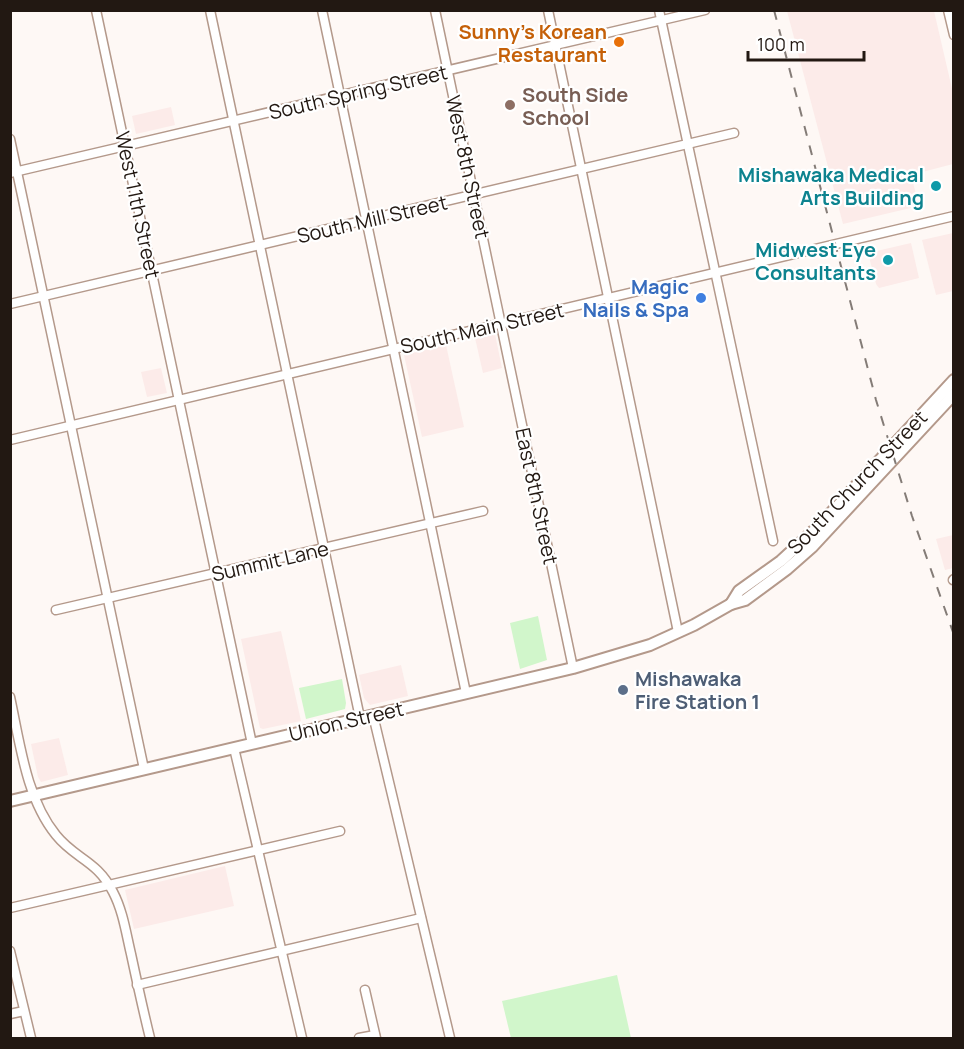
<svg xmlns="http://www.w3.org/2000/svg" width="964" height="1049" font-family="Manrope,sans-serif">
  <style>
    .commercial { fill: #fcebe9 }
    .green { fill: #d1f6cb }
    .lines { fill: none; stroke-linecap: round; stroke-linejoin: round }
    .minor-casing { stroke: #b4998b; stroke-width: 11 }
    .major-casing { stroke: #b4998b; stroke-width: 14 }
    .minor { stroke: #fff; stroke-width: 8 }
    .major { stroke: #fff; stroke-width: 10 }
    .rail { stroke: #847c77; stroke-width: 2; stroke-dasharray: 10 10; stroke-linecap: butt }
    .food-dot { fill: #e8710a; stroke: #fff; stroke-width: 2 }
    .education-dot { fill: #8d6e63; stroke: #fff; stroke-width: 2 }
    .culture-dot { fill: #0f9aa8; stroke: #fff; stroke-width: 2 }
    .shop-dot { fill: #3f7fe0; stroke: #fff; stroke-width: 2 }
    .service-dot { fill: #5c6f8a; stroke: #fff; stroke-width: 2 }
    .labels { text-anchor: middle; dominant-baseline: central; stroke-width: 4.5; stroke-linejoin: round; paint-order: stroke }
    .food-label { font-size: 20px; font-weight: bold; fill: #c56008; stroke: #fff; text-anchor: end }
    .street-label { font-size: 20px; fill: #221812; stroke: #fff }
    .education-label { font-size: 20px; font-weight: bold; fill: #785e54; stroke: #fff; text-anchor: start }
    .culture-label { font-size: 20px; font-weight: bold; fill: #0d838f; stroke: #fff; text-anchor: end }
    .shop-label { font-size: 20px; font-weight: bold; fill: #366cbe; stroke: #fff; text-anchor: end }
    .service-label { font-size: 20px; font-weight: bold; fill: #4e5e75; stroke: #fff; text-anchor: start }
  </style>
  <rect width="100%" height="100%" fill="#fef8f5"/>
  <!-- commercial -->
  <g class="commercial">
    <polygon points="787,11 934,11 953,93 953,164 911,175 919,206 843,224"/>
    <polygon points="171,107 175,125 136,134 132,116"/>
    <polygon points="953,233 953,291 936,295 922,240"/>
    <polygon points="911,243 919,278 879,288 876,284 868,253"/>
    <polygon points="495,334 502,368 483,373 475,338"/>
    <polygon points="446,345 464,427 422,437 404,355"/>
    <polygon points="161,368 167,393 147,397 141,372"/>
    <polygon points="953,535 953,568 945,570 936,539"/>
    <polygon points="281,631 301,721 263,729 260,728 241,639"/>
    <polygon points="401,665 408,696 370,705 364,698 359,675"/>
    <polygon points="59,738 68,775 41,782 38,777 31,744"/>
    <polygon points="225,866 234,906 134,929 125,890"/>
  </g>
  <!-- green -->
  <g class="green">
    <polygon points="538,616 547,660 520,669 510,623"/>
    <polygon points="342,679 346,703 345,709 306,719 299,688"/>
    <polygon points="617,975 631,1038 511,1038 502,1001"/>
  </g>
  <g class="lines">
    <!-- minor casing -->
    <g class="minor-casing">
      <g id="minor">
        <polyline points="96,10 252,744"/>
        <polyline points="210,10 360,718"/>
        <polyline points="322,10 466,693"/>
        <polyline points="435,10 573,668"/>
        <polyline points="548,10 678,632"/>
        <polyline points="659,10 773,541"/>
        <polyline points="948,10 954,35"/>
        <polyline points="10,139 144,769"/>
        <polyline points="10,173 705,10"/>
        <polyline points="10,304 734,133"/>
        <polyline points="10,440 954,216"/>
        <polyline points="953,580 954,579"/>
        <polyline points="56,610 483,511"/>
        <path d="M10 697C20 743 26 798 56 835 75 859 97 860 113 892 123 911 126 933 131 954 137 982 143 1010 150 1038"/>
        <polyline points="373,715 450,1038"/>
        <polyline points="234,748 302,1038"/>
        <polyline points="10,908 340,831"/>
        <polyline points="10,951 31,1038"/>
        <polyline points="137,985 421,918"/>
        <polyline points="365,990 376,1038"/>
        <polyline points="10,1014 24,1011"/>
        <polyline points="359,1038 375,1035"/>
      </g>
    </g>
    <!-- major casing -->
    <g class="major-casing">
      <g id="major">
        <polyline points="731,604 739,591 781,561 819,526 954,380"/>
        <polyline points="10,801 573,668 650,645 694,625 731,604 745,600 787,569 812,547 954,394"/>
      </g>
    </g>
    <!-- minor -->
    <use href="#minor" class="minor"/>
    <!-- major -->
    <use href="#major" class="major"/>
    <!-- rail -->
    <polyline class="rail" points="774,10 876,400 912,516 954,635"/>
  </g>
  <!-- markers -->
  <circle class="food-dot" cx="619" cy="42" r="6"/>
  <circle class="education-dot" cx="510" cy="105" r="6"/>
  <g class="culture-dot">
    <circle cx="936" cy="186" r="6"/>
    <circle cx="888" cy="260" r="6"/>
  </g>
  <circle class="shop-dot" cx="701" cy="298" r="6"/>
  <circle class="service-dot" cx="623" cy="690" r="6"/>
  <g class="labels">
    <!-- food labels -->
    <g class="food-label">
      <text x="607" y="31">Sunny's Korean<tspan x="607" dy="23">Restaurant</tspan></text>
    </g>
    <!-- street labels -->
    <g class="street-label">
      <text transform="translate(358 92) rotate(-13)">South Spring Street</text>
      <text transform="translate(468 167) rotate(78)">West 8th Street</text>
      <text transform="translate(138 205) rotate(78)">West 11th Street</text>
      <text transform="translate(372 219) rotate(-13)">South Mill Street</text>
      <text transform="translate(482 328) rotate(-13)">South Main Street</text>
      <text transform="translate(857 482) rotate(-46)">South Church Street</text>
      <text transform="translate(537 496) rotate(78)">East 8th Street</text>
      <text transform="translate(270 561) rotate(-13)">Summit Lane</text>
      <text transform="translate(346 721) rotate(-13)">Union Street</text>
    </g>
    <!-- education labels -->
    <g class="education-label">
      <text x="522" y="94">South Side<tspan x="522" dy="23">School</tspan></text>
    </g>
    <!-- culture labels -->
    <g class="culture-label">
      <text x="924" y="174">Mishawaka Medical<tspan x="924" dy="23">Arts Building</tspan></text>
      <text x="876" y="249">Midwest Eye<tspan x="876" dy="23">Consultants</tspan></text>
    </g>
    <!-- shop labels -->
    <g class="shop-label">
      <text x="689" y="286">Magic<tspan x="689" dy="23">Nails &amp; Spa</tspan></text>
    </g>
    <!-- service labels -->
    <g class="service-label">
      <text x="635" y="678">Mishawaka<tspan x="635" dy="23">Fire Station 1</tspan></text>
    </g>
  </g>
  <!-- border -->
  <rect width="964" height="1049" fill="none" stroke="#221812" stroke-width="24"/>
  <!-- scale -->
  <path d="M748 51v9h116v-9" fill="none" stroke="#221812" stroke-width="3"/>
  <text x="757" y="51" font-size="18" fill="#221812" stroke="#ffffff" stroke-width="4.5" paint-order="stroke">100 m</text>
</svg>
